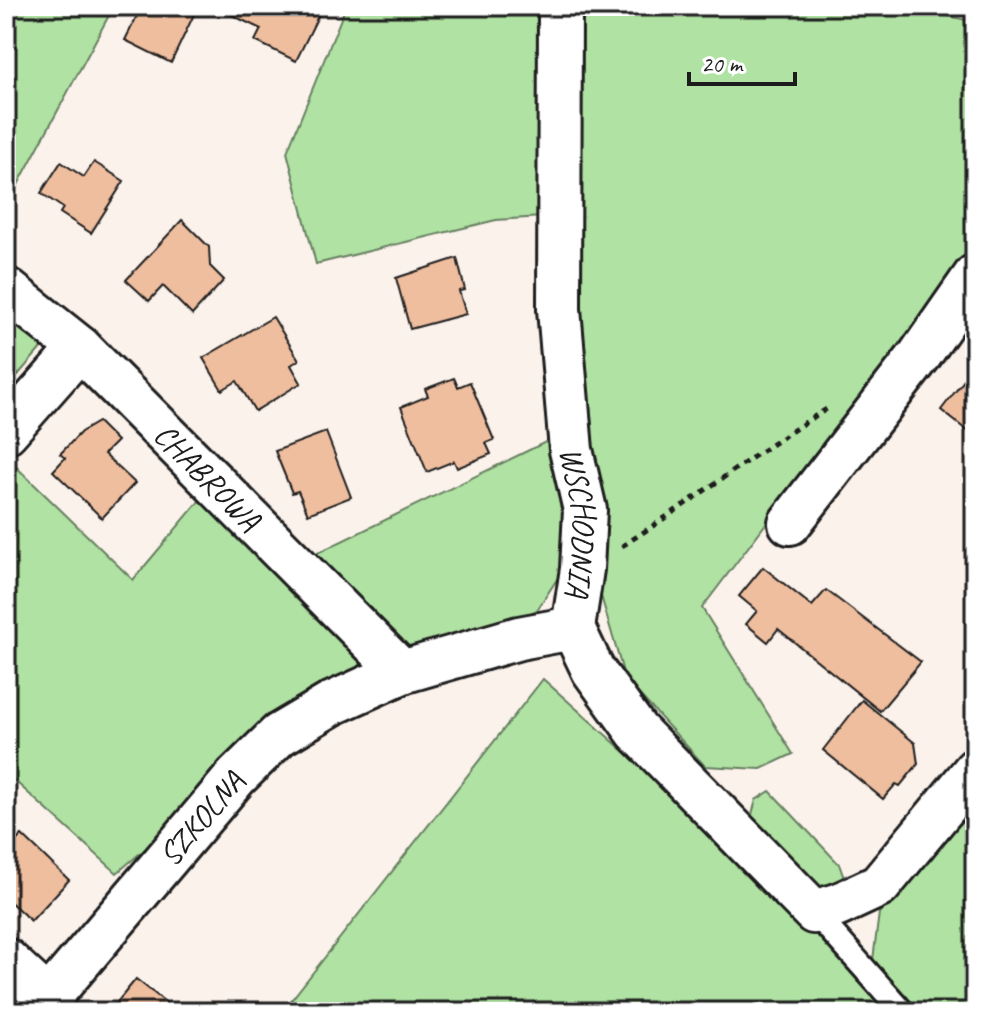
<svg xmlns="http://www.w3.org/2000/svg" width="981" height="1018" font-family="Caveat,sans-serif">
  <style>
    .green { fill: #b0e2a3; stroke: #667f60; stroke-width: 2 }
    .building { fill: #efbe9f; stroke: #1c1c1c; stroke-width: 2 }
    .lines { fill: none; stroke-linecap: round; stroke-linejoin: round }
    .lane-casing { stroke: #1c1c1c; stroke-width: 28 }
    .street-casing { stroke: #1c1c1c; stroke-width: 48 }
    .path { stroke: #1c1c1c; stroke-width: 5; stroke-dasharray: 6 6; stroke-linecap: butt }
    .lane { stroke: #fff; stroke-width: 22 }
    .street { stroke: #fff; stroke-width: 42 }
    .labels { text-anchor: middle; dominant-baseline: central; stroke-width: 6; stroke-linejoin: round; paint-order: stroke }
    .street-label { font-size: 32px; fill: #1c1c1c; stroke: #fff }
  </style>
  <rect width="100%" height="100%" fill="#fcf2ec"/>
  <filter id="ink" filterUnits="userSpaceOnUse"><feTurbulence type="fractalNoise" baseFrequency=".0125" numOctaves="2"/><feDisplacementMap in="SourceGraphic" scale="16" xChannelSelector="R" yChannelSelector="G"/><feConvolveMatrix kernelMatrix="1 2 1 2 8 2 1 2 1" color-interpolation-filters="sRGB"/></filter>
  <g filter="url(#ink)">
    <!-- green -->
    <g class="green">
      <polygon points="6,6 114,6 6,207"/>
      <polygon points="346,6 538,6 542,217 496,220 316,264 287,152"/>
      <polygon points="571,6 905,6 975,22 975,247 702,608 793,754 761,769 705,766 625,679 597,582 605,566 586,453 581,368"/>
      <polygon points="6,313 42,347 6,389"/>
      <polygon points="554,438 574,553 537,610 475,642 406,648 307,558"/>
      <polygon points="7,458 133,580 206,493 367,659 117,873 6,773"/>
      <polygon points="543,679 681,802 797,913 886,1012 282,1012"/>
      <polygon points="770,791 839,864 845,881 834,888 810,886 751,818 756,800"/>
      <polygon points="975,795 975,1012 919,1012 873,960 879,913"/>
    </g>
    <!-- building -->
    <g class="building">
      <polygon points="142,6 198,6 171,63 125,40"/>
      <polygon points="213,6 323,6 296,61 255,41 261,29"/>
      <polygon points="61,162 84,177 94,162 124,181 91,233 60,213 63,208 41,193"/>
      <polygon points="182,220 209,247 210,266 224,280 192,315 163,286 149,301 126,280"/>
      <polygon points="457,258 465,290 459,291 466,314 410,329 396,278"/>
      <polygon points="273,317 299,360 291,365 301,383 255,411 237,381 222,390 203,358"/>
      <polygon points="975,366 975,437 941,410"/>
      <polygon points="454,378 458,387 470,382 494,440 486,443 491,454 457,468 454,461 427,472 401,407 428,396 425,389"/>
      <polygon points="98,422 117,441 104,454 135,483 102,518 53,471 65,458 60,454 81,432"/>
      <polygon points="326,432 351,497 308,514 298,491 292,493 275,451"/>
      <polygon points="763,567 812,606 826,590 921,662 880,711 778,629 768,642 746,624 757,611 739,596"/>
      <polygon points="862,700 915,743 918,764 900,786 896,784 883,799 823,750"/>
      <polygon points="22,835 69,880 31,921 6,898 6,851"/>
      <polygon points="136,979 178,1012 109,1012"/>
    </g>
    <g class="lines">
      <!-- lane casing -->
      <g class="lane-casing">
        <polyline id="lane" points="814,912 903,1012"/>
      </g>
      <!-- street casing -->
      <g class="street-casing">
        <g id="street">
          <path id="s1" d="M560 6 559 309 571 450 585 510 582 569 573 628 593 670 637 731 814 912 838 905 879 886 975 770"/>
          <path id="s2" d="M6 289 80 348 402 672"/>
          <polyline points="6,432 80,348"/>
          <polyline points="790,523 920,355 975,276"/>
          <polyline points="6,960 48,999"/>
          <path id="s3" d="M37 1012 236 777 279 735 333 703 402 672 519 638 573 628"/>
        </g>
      </g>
      <!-- path -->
      <g class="path">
        <polyline points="961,6 975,9"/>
        <path d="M622 546C693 501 759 450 830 407"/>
      </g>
      <!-- lane -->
      <use href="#lane" class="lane"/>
      <!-- street -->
      <use href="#street" class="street"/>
    </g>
  </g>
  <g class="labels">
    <!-- street labels -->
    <g class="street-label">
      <text stroke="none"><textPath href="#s2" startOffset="276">CHABROWA</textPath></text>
      <text stroke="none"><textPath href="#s1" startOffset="518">WSCHODNIA</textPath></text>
      <text stroke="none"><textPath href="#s3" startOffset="254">SZKOLNA</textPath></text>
    </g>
  </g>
  <!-- margin -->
  <rect width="981" height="1018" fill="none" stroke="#fff" stroke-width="32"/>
  <rect x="16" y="16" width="949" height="986" fill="none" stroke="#1c1c1c" stroke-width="3" filter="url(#ink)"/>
  <!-- scale -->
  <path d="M689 72v12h106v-12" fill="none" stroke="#1c1c1c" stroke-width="4"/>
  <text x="701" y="72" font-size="24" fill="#1c1c1c" stroke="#ffffff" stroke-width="6" paint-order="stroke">20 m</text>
</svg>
